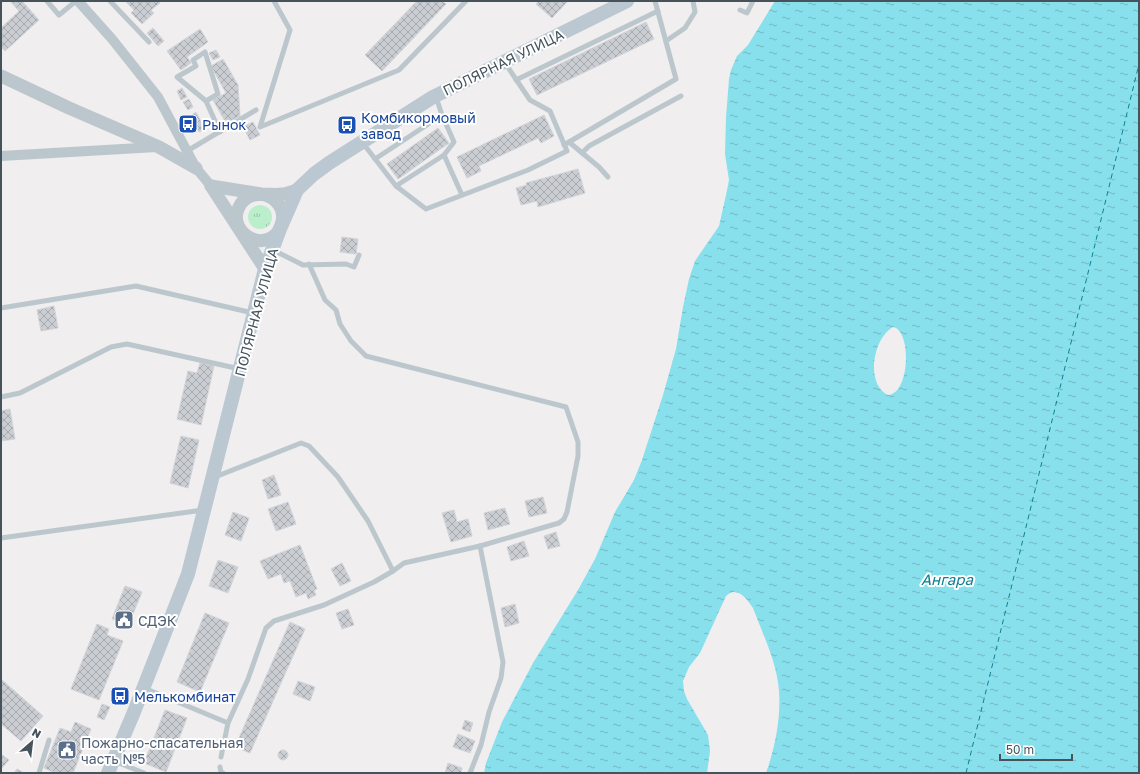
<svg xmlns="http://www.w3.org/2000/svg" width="1140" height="774" font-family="'Golos Text',sans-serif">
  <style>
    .grass { fill: url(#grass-tufts) }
    .water { fill: url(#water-ripples); fill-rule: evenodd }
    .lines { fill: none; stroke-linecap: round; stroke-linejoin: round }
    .ferry { stroke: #0c8192; stroke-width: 1; stroke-dasharray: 5 4; stroke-linecap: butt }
    .building { fill: url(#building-cross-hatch); stroke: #d2d4d9 }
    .service { stroke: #bcc7cd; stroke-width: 5 }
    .minor { stroke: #bcc7cd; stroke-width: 10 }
    .tertiary { stroke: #bcc7cd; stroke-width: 13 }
    .secondary { stroke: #bbc8d2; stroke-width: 14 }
    .labels { text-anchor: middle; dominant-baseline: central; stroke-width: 4; stroke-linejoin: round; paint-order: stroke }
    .street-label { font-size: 14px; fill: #46535b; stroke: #fff }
    .transit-label { font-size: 14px; fill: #164399; stroke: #fff; text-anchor: start }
    .service-label { font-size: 14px; fill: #4e5e75; stroke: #fff; text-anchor: start }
    .water-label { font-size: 15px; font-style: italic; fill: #0c8192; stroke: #fff }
  </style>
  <defs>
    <pattern id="grass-tufts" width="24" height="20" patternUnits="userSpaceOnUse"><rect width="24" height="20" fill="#bbefcb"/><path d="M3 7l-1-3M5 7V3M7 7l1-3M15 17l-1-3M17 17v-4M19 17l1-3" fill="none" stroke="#9ac4a8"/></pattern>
    <pattern id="water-ripples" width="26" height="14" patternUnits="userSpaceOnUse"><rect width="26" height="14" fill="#88e0ec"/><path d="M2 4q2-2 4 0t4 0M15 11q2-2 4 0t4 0" fill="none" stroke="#71b8c2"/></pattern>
    <pattern id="building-cross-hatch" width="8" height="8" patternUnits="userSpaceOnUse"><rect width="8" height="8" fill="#caced3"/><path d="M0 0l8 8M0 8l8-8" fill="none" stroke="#a6aaae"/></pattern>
  </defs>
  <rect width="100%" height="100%" fill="#f0eeee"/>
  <!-- grass -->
  <circle class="grass" cx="260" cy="217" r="12"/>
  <!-- water -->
  <path class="water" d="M775 1H1139V773H766C775 748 781 718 779 691 777 662 763 635 753 608 747 599 737 585 726 596L700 653 689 667 683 681 684 691 687 699 708 735 710 751 707 773H484L486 763 502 722 533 663 578 590 595 559 615 512 634 480 642 460 663 395 676 349 683 307 689 279 695 261 719 226 726 195 729 180 725 154 726 117 729 79 731 70 737 56 748 45ZM893 327C912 330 910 394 888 395 865 384 873 338 893 327Z"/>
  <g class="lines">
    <!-- ferry -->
    <polyline class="ferry" points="966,773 1139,64"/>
  </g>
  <!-- building -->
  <g class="building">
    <polygon points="10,1 22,1 39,20 5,51 1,47 1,28 19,11"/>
    <polygon points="125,1 158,1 160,3 151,10 154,13 142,24 131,13 134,10"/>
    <polygon points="417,1 442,1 446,4 382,71 365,55"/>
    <polygon points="539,1 568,1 552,18 536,4"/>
    <polygon points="646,22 654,39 537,95 529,79"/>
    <polygon points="153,28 164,41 158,46 147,33"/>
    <polygon points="200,29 208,42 187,57 191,63 181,70 167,51"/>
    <polygon points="216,50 220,57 213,60 209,53"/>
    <polygon points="223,59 238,85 240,116 226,123 213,100 226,93 211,66"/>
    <polygon points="182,88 187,97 181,100 177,91"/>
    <polygon points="189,99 193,107 188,110 183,102"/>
    <polygon points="196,112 205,129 199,132 190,116"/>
    <polygon points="544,115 554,136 541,143 538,138 479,166 481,171 467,178 457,157"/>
    <polygon points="253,122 260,135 250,140 243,127"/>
    <polygon points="438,128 449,143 398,179 387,164"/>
    <polygon points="578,169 585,193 538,207 537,201 521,205 516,188 527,185 526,183"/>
    <polygon points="342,237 358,239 356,254 340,252"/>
    <polygon points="54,306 58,328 41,331 37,310"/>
    <polygon points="200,363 214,366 201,425 177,419 188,371 197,373"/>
    <polygon points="10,409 15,439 1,441 1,411"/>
    <polygon points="181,436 199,440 188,488 170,483"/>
    <polygon points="274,475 281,495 268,499 262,480"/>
    <polygon points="543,497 547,513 529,517 525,501"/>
    <polygon points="288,502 296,524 276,531 268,509"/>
    <polygon points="505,508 510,524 488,530 484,513"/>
    <polygon points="454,510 457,522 468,519 472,536 451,542 442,513"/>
    <polygon points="233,512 249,518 241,541 225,535"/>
    <polygon points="556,532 560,546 548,549 544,536"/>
    <polygon points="524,541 529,556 511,561 507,547"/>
    <polygon points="300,545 317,589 314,590 316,595 308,599 306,593 296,597 290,581 284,583 281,574 268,579 260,561"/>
    <polygon points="218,560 238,567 228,593 209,586"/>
    <polygon points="342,563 351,581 340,586 331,569"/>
    <polygon points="125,586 142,592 128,626 112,619"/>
    <polygon points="515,604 519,623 505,627 501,608"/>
    <polygon points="348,609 354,625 342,629 336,613"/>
    <polygon points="205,613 229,623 200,692 177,682"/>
    <polygon points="290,622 305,629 250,753 235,747"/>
    <polygon points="97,624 109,629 107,635 123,641 99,700 71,689"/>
    <polygon points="1,679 43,716 21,741 1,724"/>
    <polygon points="298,681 315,687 310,701 293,694"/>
    <polygon points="102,704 110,707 104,720 97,717"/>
    <polygon points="165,710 187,718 166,772 144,763"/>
    <polygon points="465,720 473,723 470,732 462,729"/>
    <polygon points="75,722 91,729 73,773 53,773 53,772 44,768 60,728 71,732"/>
    <polygon points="458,734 475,741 470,753 453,747"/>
    <circle cx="283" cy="755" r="5"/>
    <polygon points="1,754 9,760 1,769"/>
    <polygon points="448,763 462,768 461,773 445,773"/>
    <polygon points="17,769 24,773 14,773"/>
  </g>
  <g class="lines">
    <!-- service -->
    <g class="service">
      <polyline points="47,1 59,15 76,1"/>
      <polyline points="110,1 149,42"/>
      <polyline points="274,1 290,30 260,127 399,70 466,1"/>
      <polyline points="740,10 747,13 753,1"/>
      <polyline points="666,41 685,28 695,12 693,1"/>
      <polyline points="516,80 658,11"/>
      <polyline points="206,101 177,77 196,66 193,60 205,52 218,94 206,101 220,132"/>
      <polyline points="442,115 454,142 444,155 462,195"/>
      <polyline points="362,142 396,186 426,209 528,170 567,151 550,111 530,100 505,63"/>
      <polyline points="569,142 599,167 608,177"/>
      <polyline points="564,145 676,79 655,1"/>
      <polyline points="187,151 256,110"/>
      <polyline points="582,153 589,146 681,96"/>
      <polyline points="375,159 442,115 436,97"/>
      <polyline points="396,186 444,155"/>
      <polyline points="273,250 303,265 346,264 354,267 359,255"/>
      <polyline points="309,264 325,300 336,310 340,324 351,341 366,356 566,407 578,442 578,456 567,512 564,519 559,523 480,546"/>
      <polyline points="1,308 136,286 253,313"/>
      <polyline points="1,397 20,393 111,347 127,344 240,369"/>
      <polyline points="215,477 301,443 309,446 338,477 368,521 393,571 404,563 480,546 503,662 501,678 489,712 481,745 470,773"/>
      <polyline points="1,538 203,510"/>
      <polyline points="144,688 228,723 221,757"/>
      <polyline points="228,723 248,679 266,628 274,621 324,605 374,582 393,571"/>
      <polyline points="114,761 144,773"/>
      <polyline points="220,767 221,772 223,773"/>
      <polyline points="39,773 49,740"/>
    </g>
    <!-- minor -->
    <g class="minor">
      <polyline points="78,1 112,39 158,97 196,168 211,186"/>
      <polyline points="1,156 157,147"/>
    </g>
    <!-- tertiary -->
    <g class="tertiary">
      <polyline points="1,76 69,108 159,147 196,168"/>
      <path d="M211 186 261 194C276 197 287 209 281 225 280 227 279 231 277 233 260 253 227 230 239 207 248 189 267 196 283 194 287 194 293 191 297 190"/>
      <polyline points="211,186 265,269"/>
    </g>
    <!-- secondary -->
    <polyline class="secondary" points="108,773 134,712 188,574 265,269 280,229 297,190 314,174 329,163 433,97 627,1"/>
  </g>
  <!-- icons -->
  <defs>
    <g id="bus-square" transform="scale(1)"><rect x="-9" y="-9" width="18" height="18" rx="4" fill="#1a4fb4" stroke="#fff"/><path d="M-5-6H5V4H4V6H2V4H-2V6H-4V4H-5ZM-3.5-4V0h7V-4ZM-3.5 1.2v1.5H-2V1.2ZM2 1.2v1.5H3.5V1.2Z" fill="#fff"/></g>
    <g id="civic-square" transform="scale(1)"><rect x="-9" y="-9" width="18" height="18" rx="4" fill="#5c6f8a" stroke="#fff"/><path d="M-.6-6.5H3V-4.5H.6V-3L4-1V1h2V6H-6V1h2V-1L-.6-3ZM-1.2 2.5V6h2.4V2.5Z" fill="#fff"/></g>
  </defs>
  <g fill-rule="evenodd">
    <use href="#bus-square" x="188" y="124"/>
    <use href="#bus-square" x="347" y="125"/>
    <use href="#civic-square" x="124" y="620"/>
    <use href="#bus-square" x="120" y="696"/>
    <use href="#civic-square" x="67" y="750"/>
  </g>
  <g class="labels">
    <!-- street labels -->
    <g class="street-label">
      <text transform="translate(503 62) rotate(-26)">ПОЛЯРНАЯ УЛИЦА</text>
      <text transform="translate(256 312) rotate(-75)">ПОЛЯРНАЯ УЛИЦА</text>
    </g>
    <!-- transit labels -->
    <g class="transit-label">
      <text x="361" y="117">Комбикормовый<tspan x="361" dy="16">завод</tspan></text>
      <text x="202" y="124">Рынок</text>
      <text x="134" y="696">Мелькомбинат</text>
    </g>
    <!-- service labels -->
    <g class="service-label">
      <text x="138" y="620">СДЭК</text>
      <text x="81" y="742">Пожарно-спасательная<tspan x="81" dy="16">часть №5</tspan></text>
    </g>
    <!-- water labels -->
    <g class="water-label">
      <text x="947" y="579">Ангара</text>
    </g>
  </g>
  <!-- border -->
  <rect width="1140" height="774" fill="none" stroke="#46535b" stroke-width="4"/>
  <!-- north arrow -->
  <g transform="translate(32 742) rotate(28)" stroke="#ffffff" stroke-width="3" paint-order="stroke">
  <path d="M0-3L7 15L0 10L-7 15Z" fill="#46535b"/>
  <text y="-6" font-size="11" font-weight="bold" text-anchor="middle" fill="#46535b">N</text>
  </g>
  <!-- scale -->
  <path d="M1000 754v6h72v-6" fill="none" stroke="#46535b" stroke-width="2"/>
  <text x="1006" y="754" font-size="12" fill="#46535b" stroke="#ffffff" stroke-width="3" paint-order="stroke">50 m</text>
</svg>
